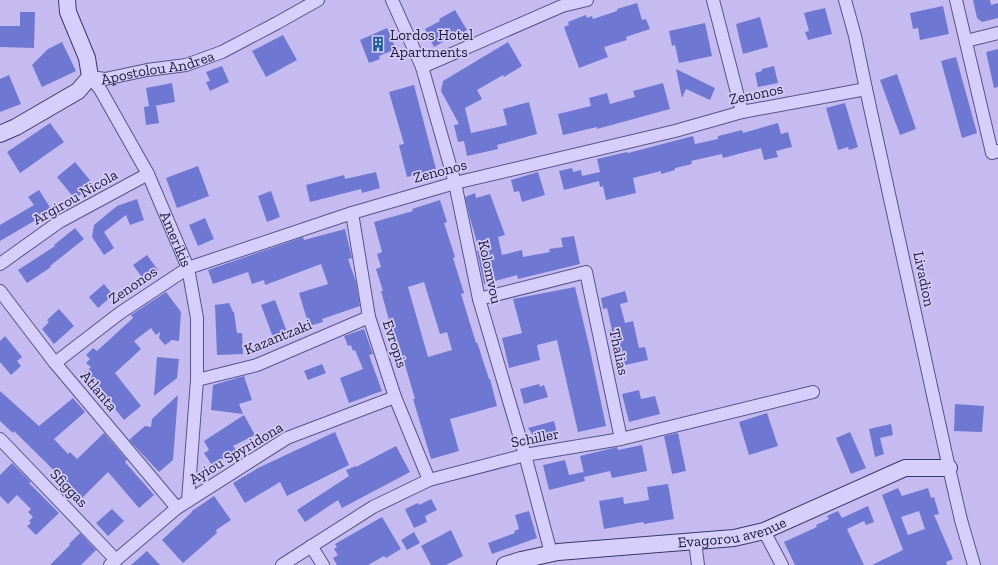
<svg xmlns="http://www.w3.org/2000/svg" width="998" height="565" font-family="'Zilla Slab',serif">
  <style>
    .building { fill: #6e78d2; fill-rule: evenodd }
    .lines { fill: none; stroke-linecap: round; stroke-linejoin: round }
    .street-casing { stroke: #555489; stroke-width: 14 }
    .secondary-casing { stroke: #38386a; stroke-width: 18 }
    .street { stroke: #d7cffb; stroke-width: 12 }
    .secondary { stroke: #d7cffb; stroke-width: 16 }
    .labels { text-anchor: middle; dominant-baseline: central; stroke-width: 3.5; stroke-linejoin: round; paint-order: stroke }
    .poi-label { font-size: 15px; fill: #1a1b37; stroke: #d4cbf8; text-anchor: start }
    .street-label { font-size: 15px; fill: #1a1b37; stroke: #d4cbf8 }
  </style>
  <rect width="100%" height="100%" fill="#c5bbf1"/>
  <!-- building -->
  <g class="building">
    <polygon points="973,0 990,0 991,5 998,3 998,18 982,22 977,18"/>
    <polygon points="637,3 642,20 646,19 650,29 626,37 627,40 604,47 608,57 579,68 564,27 569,25 568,22 586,15 587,18 592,16 593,19 617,11 617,9"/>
    <polygon points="943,6 949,34 920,40 918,28 913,29 910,13"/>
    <polygon points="825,8 832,34 808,40 805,32 809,31 804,13"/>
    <polygon points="455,10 467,30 452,40 450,38 434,47 425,29 440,21 439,19"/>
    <polygon points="20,12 35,12 34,48 0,47 0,26 20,26"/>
    <polygon points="760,17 768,47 743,54 736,24"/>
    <polygon points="705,23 712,56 679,63 675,45 672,46 669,31"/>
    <polygon points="387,28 396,49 379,56 380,59 369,63 360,40"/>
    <polygon points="283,35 297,60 266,77 252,51"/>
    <polygon points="62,42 76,71 42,87 32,65 48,49"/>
    <polygon points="508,42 522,66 504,77 503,75 477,90 482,99 465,108 471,133 507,125 503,109 529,102 537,134 497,145 498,149 467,156 464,141 458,142 454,125 459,124 441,91 443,81"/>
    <polygon points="998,49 998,87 994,88 986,52"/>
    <polygon points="956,57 977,133 962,138 941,61"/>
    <polygon points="222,66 229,82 210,91 206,82 210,81 206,72"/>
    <polygon points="774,66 778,83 758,87 755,73 762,71 762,69"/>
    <polygon points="676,69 715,88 710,100 686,89 682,98"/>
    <polygon points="897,74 916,129 900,135 880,80"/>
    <polygon points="9,75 21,104 0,112 0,79"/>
    <polygon points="172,83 175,102 154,106 156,105 159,123 146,125 144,107 149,106 146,88"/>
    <polygon points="663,83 670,109 597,129 597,127 563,135 558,114 591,106 589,98 607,93 610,104 635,97 633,91"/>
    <polygon points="414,85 436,169 407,177 399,145 404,144 389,92"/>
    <polygon points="845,103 858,147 849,150 848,147 838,150 826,108"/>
    <polygon points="50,123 64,142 20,173 7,152"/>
    <polygon points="778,123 781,134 788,132 792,147 776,151 778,157 764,160 761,148 723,158 722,154 691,161 692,164 675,168 675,170 661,174 661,171 633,178 636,193 606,200 603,186 600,187 599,181 564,190 559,171 572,168 573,172 581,170 582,176 600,172 597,159 627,152 628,153 693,136 695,144 718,139 718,136 742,130 743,133"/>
    <polygon points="75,162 93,184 75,199 57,177"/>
    <polygon points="198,166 209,196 177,208 166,178"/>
    <polygon points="376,172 380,188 362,193 361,189 310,202 306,185 344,175 345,179"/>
    <polygon points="538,172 545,195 522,202 519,191 514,192 511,180"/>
    <polygon points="39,190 53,212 42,219 41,217 0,241 0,225 34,205 28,197"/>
    <polygon points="271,191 280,217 267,222 258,196"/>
    <polygon points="475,193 476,198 490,194 505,235 498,237 502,255 522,250 523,257 550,252 549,249 563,247 561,238 574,236 580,264 518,279 517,275 484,284 477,251 479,250 470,218 465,197"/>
    <polygon points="137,199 144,220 130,225 126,215 104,232 114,248 104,255 92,237 94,225 117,206"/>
    <path d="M440 200 447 222 444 223 455 257 453 258 464 293 461 294 476 343 477 342 489 379H490L497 406 450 419 459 451 431 459 413 399H415L398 341 395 342 381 291H383L376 269 381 267 377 254 382 252 374 222 413 211 412 209ZM424 282 440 334 447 332 452 350 428 357 408 287Z"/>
    <polygon points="205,218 214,239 198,246 189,225"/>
    <polygon points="75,228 84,239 50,266 51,267 27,283 18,270 55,246 54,245"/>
    <polygon points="345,229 352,258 348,259 356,282 360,306 322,319 323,322 309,326 299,293 328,284 321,264 265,285 264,280 252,284 248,272 213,284 208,270 303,237 304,240"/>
    <polygon points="147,255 158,270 144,280 133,265"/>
    <polygon points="104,284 113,295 98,308 89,297"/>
    <polygon points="575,287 590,350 606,426 578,432 557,340 537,345 540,360 509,368 502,338 522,333 513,299"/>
    <polygon points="625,291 628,302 620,304 625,323 633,321 639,348 645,347 648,360 616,367 608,331 612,330 607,308 603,309 601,298"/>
    <polygon points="166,292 181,312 179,341 172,340 165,345 159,338 160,332 156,335 151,328 134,341 141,349 115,373 141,406 124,420 103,394 105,393 85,373 91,367 86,363 90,359 86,355 93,348 97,351 133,318 131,315"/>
    <polygon points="275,300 287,332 273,337 261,305"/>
    <polygon points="229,303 233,312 234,312 237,333 242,333 243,354 217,355 215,305"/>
    <polygon points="59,309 74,326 54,344 42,329 49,322 47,320"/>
    <polygon points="364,329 373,354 369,355 382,391 349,403 340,378 363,369 355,350 353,351 351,345 348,346 344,336"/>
    <polygon points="5,336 22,357 17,361 21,366 11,375 0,362 0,341"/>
    <polygon points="157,357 179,359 177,378 154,396"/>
    <polygon points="322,364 326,373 308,380 304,371"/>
    <polygon points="244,376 252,400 239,404 243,414 211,410 213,385"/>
    <polygon points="539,384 540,387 544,385 548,397 524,404 520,389"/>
    <polygon points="639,390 641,399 655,396 660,414 629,422 622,394"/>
    <polygon points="0,391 39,426 73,398 85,412 54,439 68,454 70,452 77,459 104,433 127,460 125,462 154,495 139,508 108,472 82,498 14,431 13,433 0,421"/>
    <polygon points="178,395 173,460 159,472 129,440 145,426 151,427 152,419"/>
    <polygon points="955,404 984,406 982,432 954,431"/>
    <polygon points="767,413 778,446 749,455 739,422"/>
    <polygon points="244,415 255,435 233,446 236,450 212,465 204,453 209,450 204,441"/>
    <polygon points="554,421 557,433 540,438 533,435 528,428"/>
    <polygon points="891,424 893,435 880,438 884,454 875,457 869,429"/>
    <polygon points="335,432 349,465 287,496 280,482 245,503 233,483 258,468"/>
    <polygon points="850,432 866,468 851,474 836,438"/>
    <polygon points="678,433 686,471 672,474 664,436"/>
    <polygon points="642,445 647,471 612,478 610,471 584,477 585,481 549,490 543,465 565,460 569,475 583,472 584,473 580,456 617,447 618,450"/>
    <polygon points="396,446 410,472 342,508 338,500 305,522 297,510 349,476 346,470 356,466 356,467"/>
    <polygon points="12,463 31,482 29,483 59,513 36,535 27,526 31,523 29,521 33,517 28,512 31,509 17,495 8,504 0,496 0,475"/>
    <polygon points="668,484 674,519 644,524 643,522 604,529 599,501 623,497 624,504 649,500 647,487"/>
    <path d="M898 488 902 496 928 488 931 498 934 497 939 514 934 515 953 559 946 562 947 565H872L903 550 882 495ZM919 511 925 529 908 535 901 517Z"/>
    <polygon points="214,496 231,520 216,530 217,533 183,563 162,540 192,512 192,511"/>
    <polygon points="431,499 437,510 425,516 427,522 414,528 405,509 418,503 419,505"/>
    <polygon points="868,506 874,522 866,525 864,521 847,529 864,565 795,565 784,542 817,527 816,525 829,519 827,516 838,511 842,518"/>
    <polygon points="112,509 124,521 108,536 96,523"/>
    <polygon points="529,511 537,538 492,554 488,543 515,533 514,531 519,529 515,515"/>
    <polygon points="382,517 401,549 386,558 384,556 368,565 337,565 333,558 338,555 334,549 337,547 335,544"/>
    <polygon points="451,530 463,556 446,565 431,565 421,546"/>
    <polygon points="414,532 420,543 407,550 401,540"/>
    <polygon points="80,533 96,550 81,565 50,565 70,545 69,544"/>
    <polygon points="147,551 160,565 131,565"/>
  </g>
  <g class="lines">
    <!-- street casing -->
    <g class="street-casing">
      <g id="street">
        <polyline points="392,0 422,67 455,183 479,299 525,455 551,553"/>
        <polyline points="713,0 742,112"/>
        <polyline points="845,0 855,36 866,89 949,468 961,520 974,565"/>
        <polyline points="956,0 992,153 998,151"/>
        <polyline points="966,41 998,33"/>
        <polyline points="422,67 562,6 587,0"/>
        <path id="s1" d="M90 77 100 89 148 174 188 268 197 318V380L188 501"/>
        <path id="s2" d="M90 77 105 79 147 70 186 65 222 52 277 23 318 0"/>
        <polyline points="352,213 369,317 395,397 429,480"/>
        <polyline points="0,264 59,222 148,174"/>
        <polyline points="0,291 55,363 177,508"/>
        <polyline points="479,299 586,272 621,439"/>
        <polyline points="55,363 120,313 188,268 352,213 455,183 675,131 742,112 866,89"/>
        <polyline points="197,380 257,365 369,317"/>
        <polyline points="0,439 116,560"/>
        <polyline points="764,531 782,565"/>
        <polyline points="695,542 698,565"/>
        <polyline points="311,546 323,565"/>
        <polyline points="110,565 177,508 287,438 395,397"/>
        <polyline points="282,565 373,507 429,480 525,455 621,439 813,392"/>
      </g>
    </g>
    <!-- secondary casing -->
    <g class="secondary-casing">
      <g id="secondary">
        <polyline points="0,134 16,127 78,91 90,77 87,58 68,12 67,0"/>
        <path id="s3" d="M505 565 521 560 558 552 734 538 764 531 905 468H949"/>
      </g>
    </g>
    <!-- street -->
    <use href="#street" class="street"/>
    <!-- secondary -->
    <use href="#secondary" class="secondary"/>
  </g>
  <!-- icons -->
  <defs>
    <g id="building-bare" transform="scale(1.2)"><path d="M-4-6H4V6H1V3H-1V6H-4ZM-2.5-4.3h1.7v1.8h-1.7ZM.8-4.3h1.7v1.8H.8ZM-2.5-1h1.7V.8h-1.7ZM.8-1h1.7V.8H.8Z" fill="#20609c" stroke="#d4cbf8" stroke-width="2.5" paint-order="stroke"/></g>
  </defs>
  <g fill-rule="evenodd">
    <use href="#building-bare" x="378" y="44"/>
  </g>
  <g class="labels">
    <!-- poi labels -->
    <g class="poi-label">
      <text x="390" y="35">Lordos Hotel<tspan x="390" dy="17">Apartments</tspan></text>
    </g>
    <!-- street labels -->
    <g class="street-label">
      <text stroke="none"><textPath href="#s2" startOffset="69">Apostolou Andrea</textPath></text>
      <text transform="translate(756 94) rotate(-12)">Zenonos</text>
      <text transform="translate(440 171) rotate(-15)">Zenonos</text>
      <text transform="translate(75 197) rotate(-30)">Argirou Nicola</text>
      <text stroke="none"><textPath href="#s1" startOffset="184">Amerikis</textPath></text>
      <text transform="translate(490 272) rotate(78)">Kolomvou</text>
      <text transform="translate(924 279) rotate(78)">Livadion</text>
      <text transform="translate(133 285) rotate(-34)">Zenonos</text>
      <text transform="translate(278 337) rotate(-22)">Kazantzaki</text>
      <text transform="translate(395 344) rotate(72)">Evropis</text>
      <text transform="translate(619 352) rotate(78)">Thalias</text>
      <text transform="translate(99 391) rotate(50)">Atlanta</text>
      <text transform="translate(535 438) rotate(-11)">Schiller</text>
      <text transform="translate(236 453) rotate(-31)">Ayiou Spyridona</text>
      <text transform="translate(69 488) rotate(46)">Sfiggas</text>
      <text stroke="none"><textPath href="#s3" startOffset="230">Evagorou avenue</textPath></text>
    </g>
  </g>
</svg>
